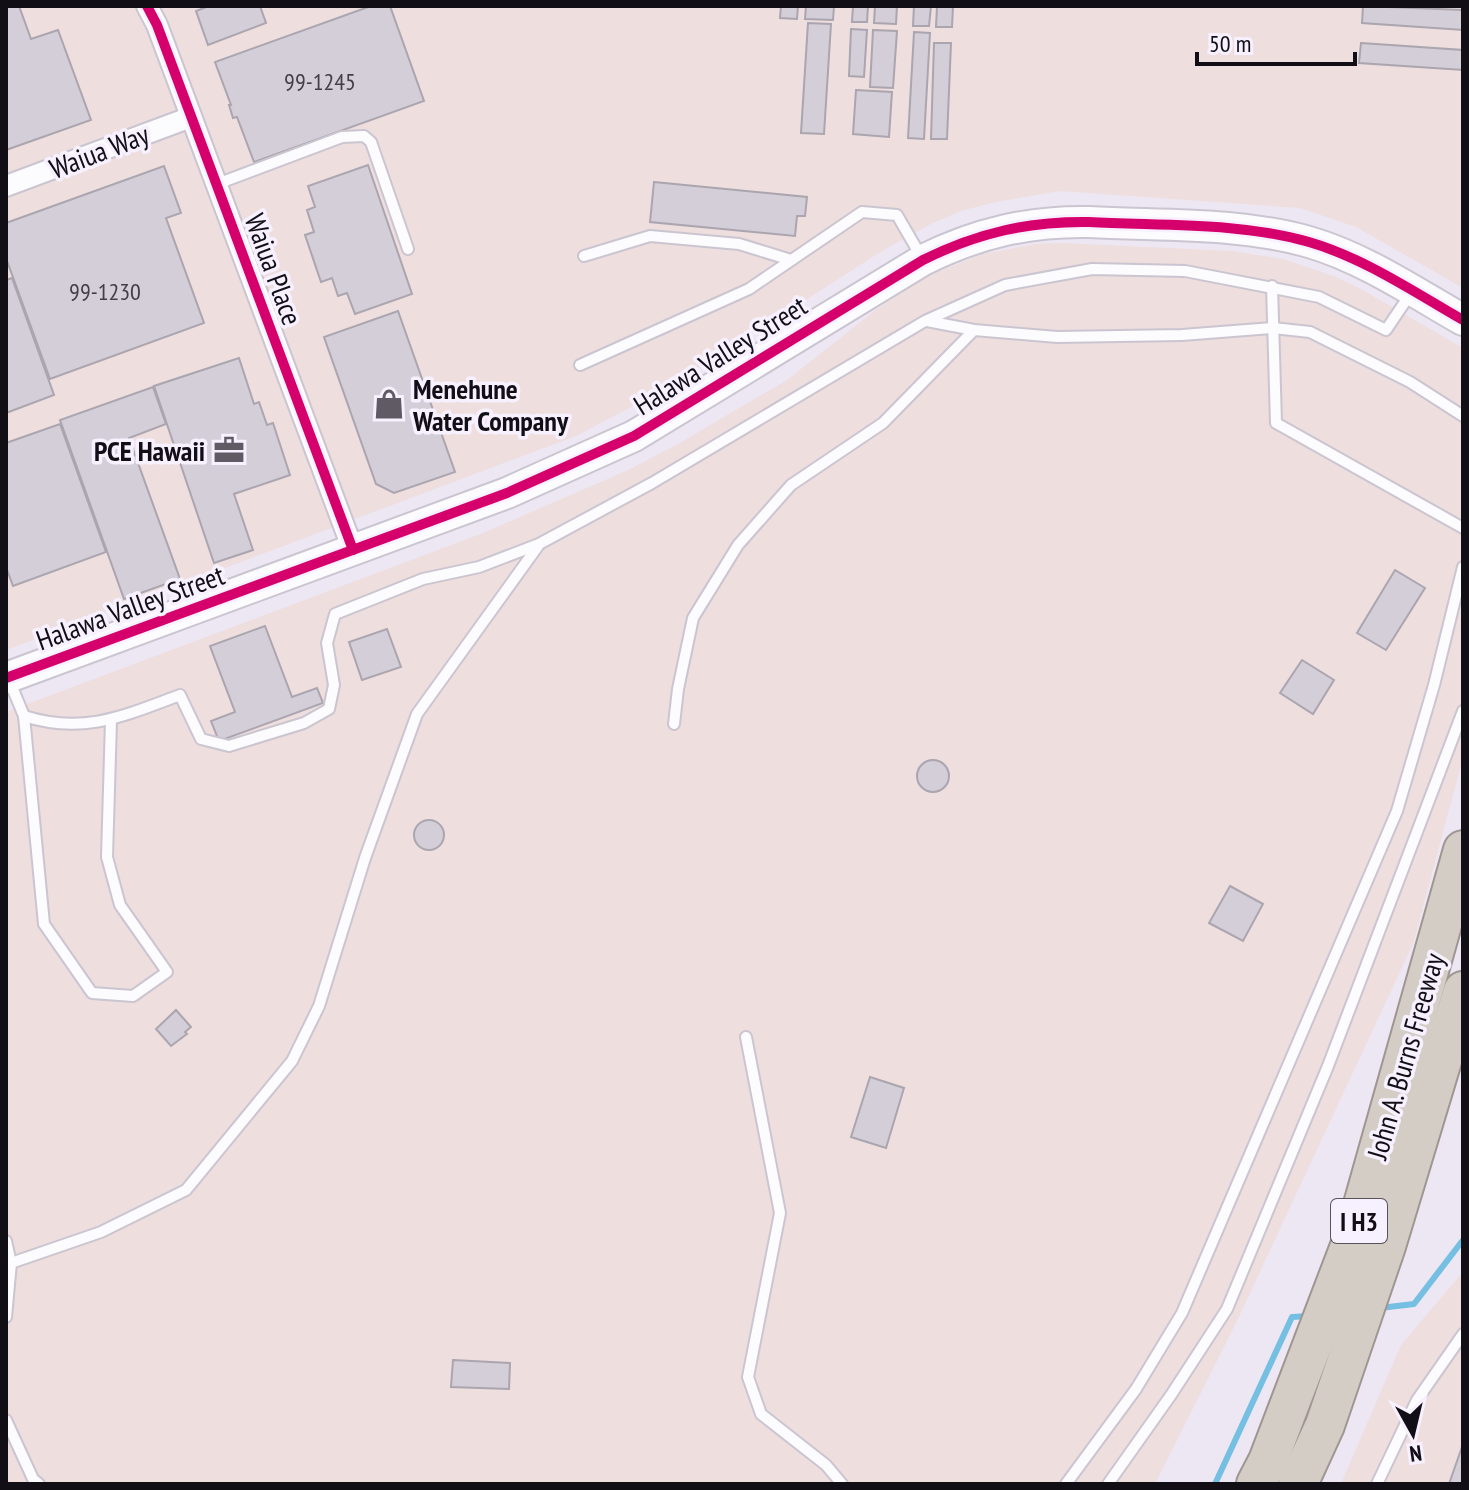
<svg xmlns="http://www.w3.org/2000/svg" width="1469" height="1490" font-family="'PT Sans Narrow',sans-serif">
  <style>
    .industrial { fill: #eedede }
    .lines { fill: none; stroke-linecap: round; stroke-linejoin: round }
    .stream { stroke: #74bfe2; stroke-width: 6 }
    .building { fill: #d4ced9; stroke: #aaa5ae; stroke-width: 2 }
    .lane-casing { stroke: #cac5d0; stroke-width: 14 }
    .street-casing { stroke: #cac5d0; stroke-width: 24 }
    .secondary-casing { stroke: #cac5d0; stroke-width: 34 }
    .highway-casing { stroke: #9f9592; stroke-width: 42 }
    .lane { stroke: #fcfbfd; stroke-width: 10 }
    .street { stroke: #fcfbfd; stroke-width: 20 }
    .secondary { stroke: #fcfbfd; stroke-width: 30 }
    .highway { stroke: #d4cdc5; stroke-width: 38 }
    .cycleway-casing { stroke: #f7f0ff; stroke-width: 15 }
    .cycleway { stroke: #d6006c; stroke-width: 10 }
    .labels { text-anchor: middle; dominant-baseline: central; stroke-width: 7; stroke-linejoin: round; paint-order: stroke }
    .number-label { font-size: 24px; fill: #423e47 }
    .shield { fill: #f7f0ff; stroke: #57525c; stroke-width: 2 }
    .shield-label { font-size: 26px; font-weight: bold; fill: #120e16 }
    .street-label { font-size: 28px; fill: #120e16; stroke: #f7f0ff }
    .poi-label { font-size: 28px; font-weight: bold; fill: #120e16; stroke: #f7f0ff; text-anchor: start }
  </style>
  <rect width="100%" height="100%" fill="#ede7f3"/>
  <!-- industrial -->
  <g class="industrial">
    <polygon points="6,6 1463,6 1463,288 1356,227 1300,208 1059,191 991,203 961,211 931,224 882,251 737,344 641,402 576,436 6,650"/>
    <polygon points="1063,243 1232,251 1283,259 1336,277 1361,289 1463,348 1463,758 1413,944 1237,1321 1155,1484 6,1484 6,712 483,533 626,471 678,444 787,380 877,309 929,275 983,254 1036,244"/>
    <polygon points="1463,1272 1463,1484 1341,1484 1401,1345"/>
  </g>
  <g class="lines">
    <!-- stream -->
    <g class="stream">
      <polyline points="1380,1308 1414,1304 1463,1240"/>
      <polyline points="1215,1484 1292,1317 1309,1316"/>
    </g>
  </g>
  <!-- building -->
  <g class="building">
    <polygon points="6,6 19,6 31,39 58,30 91,120 6,150"/>
    <polygon points="209,6 260,6 266,23 208,45 196,11"/>
    <polygon points="371,6 390,6 424,101 254,162 237,117 233,118 229,105 231,105 215,62"/>
    <polygon points="781,6 798,6 797,19 780,18"/>
    <polygon points="806,6 834,6 833,20 805,19"/>
    <polygon points="853,6 868,6 867,22 852,22"/>
    <polygon points="875,6 897,6 896,24 874,23"/>
    <polygon points="914,6 931,6 929,26 913,26"/>
    <polygon points="937,6 953,6 952,27 936,27"/>
    <polygon points="1363,6 1463,10 1463,30 1362,23"/>
    <polygon points="808,23 831,24 824,134 801,133"/>
    <polygon points="851,29 867,30 864,77 849,76"/>
    <polygon points="873,30 897,31 893,88 870,87"/>
    <polygon points="914,32 930,33 924,139 908,138"/>
    <polygon points="934,43 951,43 947,139 931,139"/>
    <polygon points="1361,43 1463,50 1463,70 1359,63"/>
    <polygon points="856,90 892,92 889,137 853,134"/>
    <polygon points="368,165 412,294 355,314 347,293 338,296 332,278 321,282 305,235 314,232 307,210 315,207 308,186"/>
    <polygon points="164,166 181,213 166,218 204,323 50,379 6,258 6,223"/>
    <polygon points="654,182 807,197 805,216 797,216 795,236 650,222"/>
    <polygon points="12,278 54,395 6,413 6,280"/>
    <polygon points="398,311 455,472 394,493 376,484 324,337"/>
    <polygon points="239,358 254,404 259,402 267,425 273,423 290,475 234,494 253,550 214,563 154,386"/>
    <polygon points="153,387 166,424 129,438 180,579 124,599 60,420"/>
    <polygon points="60,424 106,552 13,586 6,567 6,443"/>
    <polygon points="1395,570 1425,588 1386,650 1357,633"/>
    <polygon points="265,626 292,697 317,688 323,703 219,741 211,721 235,712 210,646"/>
    <polygon points="387,629 401,667 362,680 349,642"/>
    <polygon points="1302,660 1334,680 1313,714 1280,693"/>
    <circle cx="933" cy="776" r="16"/>
    <circle cx="429" cy="835" r="15"/>
    <polygon points="1230,886 1263,904 1243,941 1209,923"/>
    <polygon points="176,1010 191,1027 185,1032 187,1034 171,1046 156,1029"/>
    <polygon points="870,1077 904,1088 886,1148 851,1137"/>
    <polygon points="453,1360 510,1363 509,1389 451,1387"/>
    <polygon points="1463,1444 1463,1484 1449,1484"/>
  </g>
  <g class="lines">
    <!-- lane casing -->
    <g class="lane-casing">
      <g id="lane">
        <polyline points="217,184 342,137 364,136 371,142 408,249"/>
        <polyline points="584,256 650,236 739,244 791,260"/>
        <polyline points="1272,286 1276,423 1463,528"/>
        <polyline points="927,321 974,330 1057,337 1182,335 1273,328 1310,332 1410,382 1463,416"/>
        <polyline points="580,365 749,289 862,212 897,215 922,258"/>
        <path d="M9 680 24 716C83 735 124 716 180 695L201 739 229 746 304 723 329 709 334 685 327 643 335 614 423 579 479 567 539 544 652 483 925 321 1005 285 1092 269 1185 271 1319 297 1386 330 1411 293"/>
        <polyline points="24,716 44,924 92,993 133,996 167,972 120,905 107,857 111,721"/>
        <polyline points="674,724 678,689 693,618 738,545 791,485 883,423 974,330"/>
        <polyline points="746,1037 780,1213 748,1377 761,1414 826,1465 842,1484"/>
        <polyline points="6,1241 11,1263"/>
        <polyline points="6,1317 11,1263 101,1232 186,1190 292,1061 319,1006 365,858 417,714 538,546"/>
        <polyline points="6,1420 33,1479 39,1484"/>
        <polyline points="1066,1484 1136,1389 1182,1313 1397,811 1434,685 1463,567"/>
        <polyline points="1108,1484 1171,1395 1227,1309 1328,1066 1463,711"/>
        <polyline points="1377,1484 1417,1400 1463,1334"/>
      </g>
    </g>
    <!-- street casing -->
    <g class="street-casing">
      <g id="street">
        <polyline points="147,6 157,25 353,550"/>
        <polyline points="6,186 191,117"/>
      </g>
    </g>
    <!-- secondary casing -->
    <g class="secondary-casing">
      <path id="secondary" d="M6 678 507 493 634 436 923 260C977 233 1029 221 1089 222 1161 226 1239 222 1309 242 1364 258 1414 292 1463 320"/>
    </g>
    <!-- highway casing -->
    <g class="highway-casing">
      <g id="highway">
        <polyline points="1256,1484 1268,1461 1355,1233 1463,850"/>
        <polyline points="1298,1484 1325,1425 1386,1246 1463,991"/>
      </g>
    </g>
    <!-- lane -->
    <use href="#lane" class="lane"/>
    <!-- street -->
    <use href="#street" class="street"/>
    <!-- secondary -->
    <use href="#secondary" class="secondary"/>
    <!-- highway -->
    <use href="#highway" class="highway"/>
    <!-- cycleway casing -->
    <g class="cycleway-casing">
      <g id="cycleway">
        <polyline points="147,6 157,25 353,550"/>
        <path d="M6 678 507 493 634 436 923 260C977 233 1029 221 1089 222 1161 226 1239 222 1309 242 1364 258 1414 292 1463 320"/>
      </g>
    </g>
    <!-- cycleway -->
    <use href="#cycleway" class="cycleway"/>
  </g>
  <!-- icons -->
  <defs>
    <g id="shop-bare" transform="scale(2.4)"><path d="M-5-2.5h2.3a2.7 3.5 0 0 1 5.4 0H5L5.5 6h-11ZM-1.5-2.5h3a1.5 2.3 0 0 0-3 0Z" fill="#5f5a63" stroke="#f7f0ff" stroke-width="2.5" paint-order="stroke"/></g>
    <g id="office-bare" transform="scale(2.4)"><path d="M-6-3h4V-5.5h4V-3h4V5H-6ZM-1-4.5V-3h2v-1.5ZM-6 0V1H6V0Z" fill="#5f5a63" stroke="#f7f0ff" stroke-width="2.5" paint-order="stroke"/></g>
  </defs>
  <g fill-rule="evenodd">
    <use href="#shop-bare" x="389" y="404"/>
    <use href="#office-bare" x="229" y="450"/>
  </g>
  <g class="labels">
    <!-- number labels -->
    <g class="number-label">
      <text x="320" y="81">99-1245</text>
      <text x="105" y="291">99-1230</text>
    </g>
    <!-- shield labels -->
    <rect class="shield" x="1331" y="1199" width="56" height="44" rx="6"/>
    <g class="shield-label">
      <text x="1359" y="1221">I H3</text>
    </g>
    <!-- street labels -->
    <g class="street-label">
      <text transform="translate(99 151) rotate(-21)">Waiua Way</text>
      <text transform="translate(274 269) rotate(70)">Waiua Place</text>
      <text transform="translate(720 355) rotate(-32)">Halawa Valley Street</text>
      <text transform="translate(130 607) rotate(-20)">Halawa Valley Street</text>
      <text transform="translate(1405 1056) rotate(-74)">John A. Burns Freeway</text>
    </g>
    <!-- poi labels -->
    <g class="poi-label">
      <text x="413" y="388">Menehune<tspan x="413" dy="32">Water Company</tspan></text>
      <text x="205" y="450" text-anchor="end">PCE Hawaii</text>
    </g>
  </g>
  <!-- border -->
  <rect width="1469" height="1490" fill="none" stroke="#120e16" stroke-width="16"/>
  <!-- north arrow -->
  <g transform="translate(1413 1434) rotate(172)" stroke="#f7f0ff" stroke-width="6" paint-order="stroke">
  <path d="M0-6L14 30L0 20L-14 30Z" fill="#120e16"/>
  <text y="-12" font-size="22" font-weight="bold" text-anchor="middle" fill="#120e16">N</text>
  </g>
  <!-- scale -->
  <path d="M1197 52v12h158v-12" fill="none" stroke="#120e16" stroke-width="4"/>
  <text x="1209" y="52" font-size="24" fill="#120e16" stroke="#f7f0ff" stroke-width="6" paint-order="stroke">50 m</text>
</svg>
